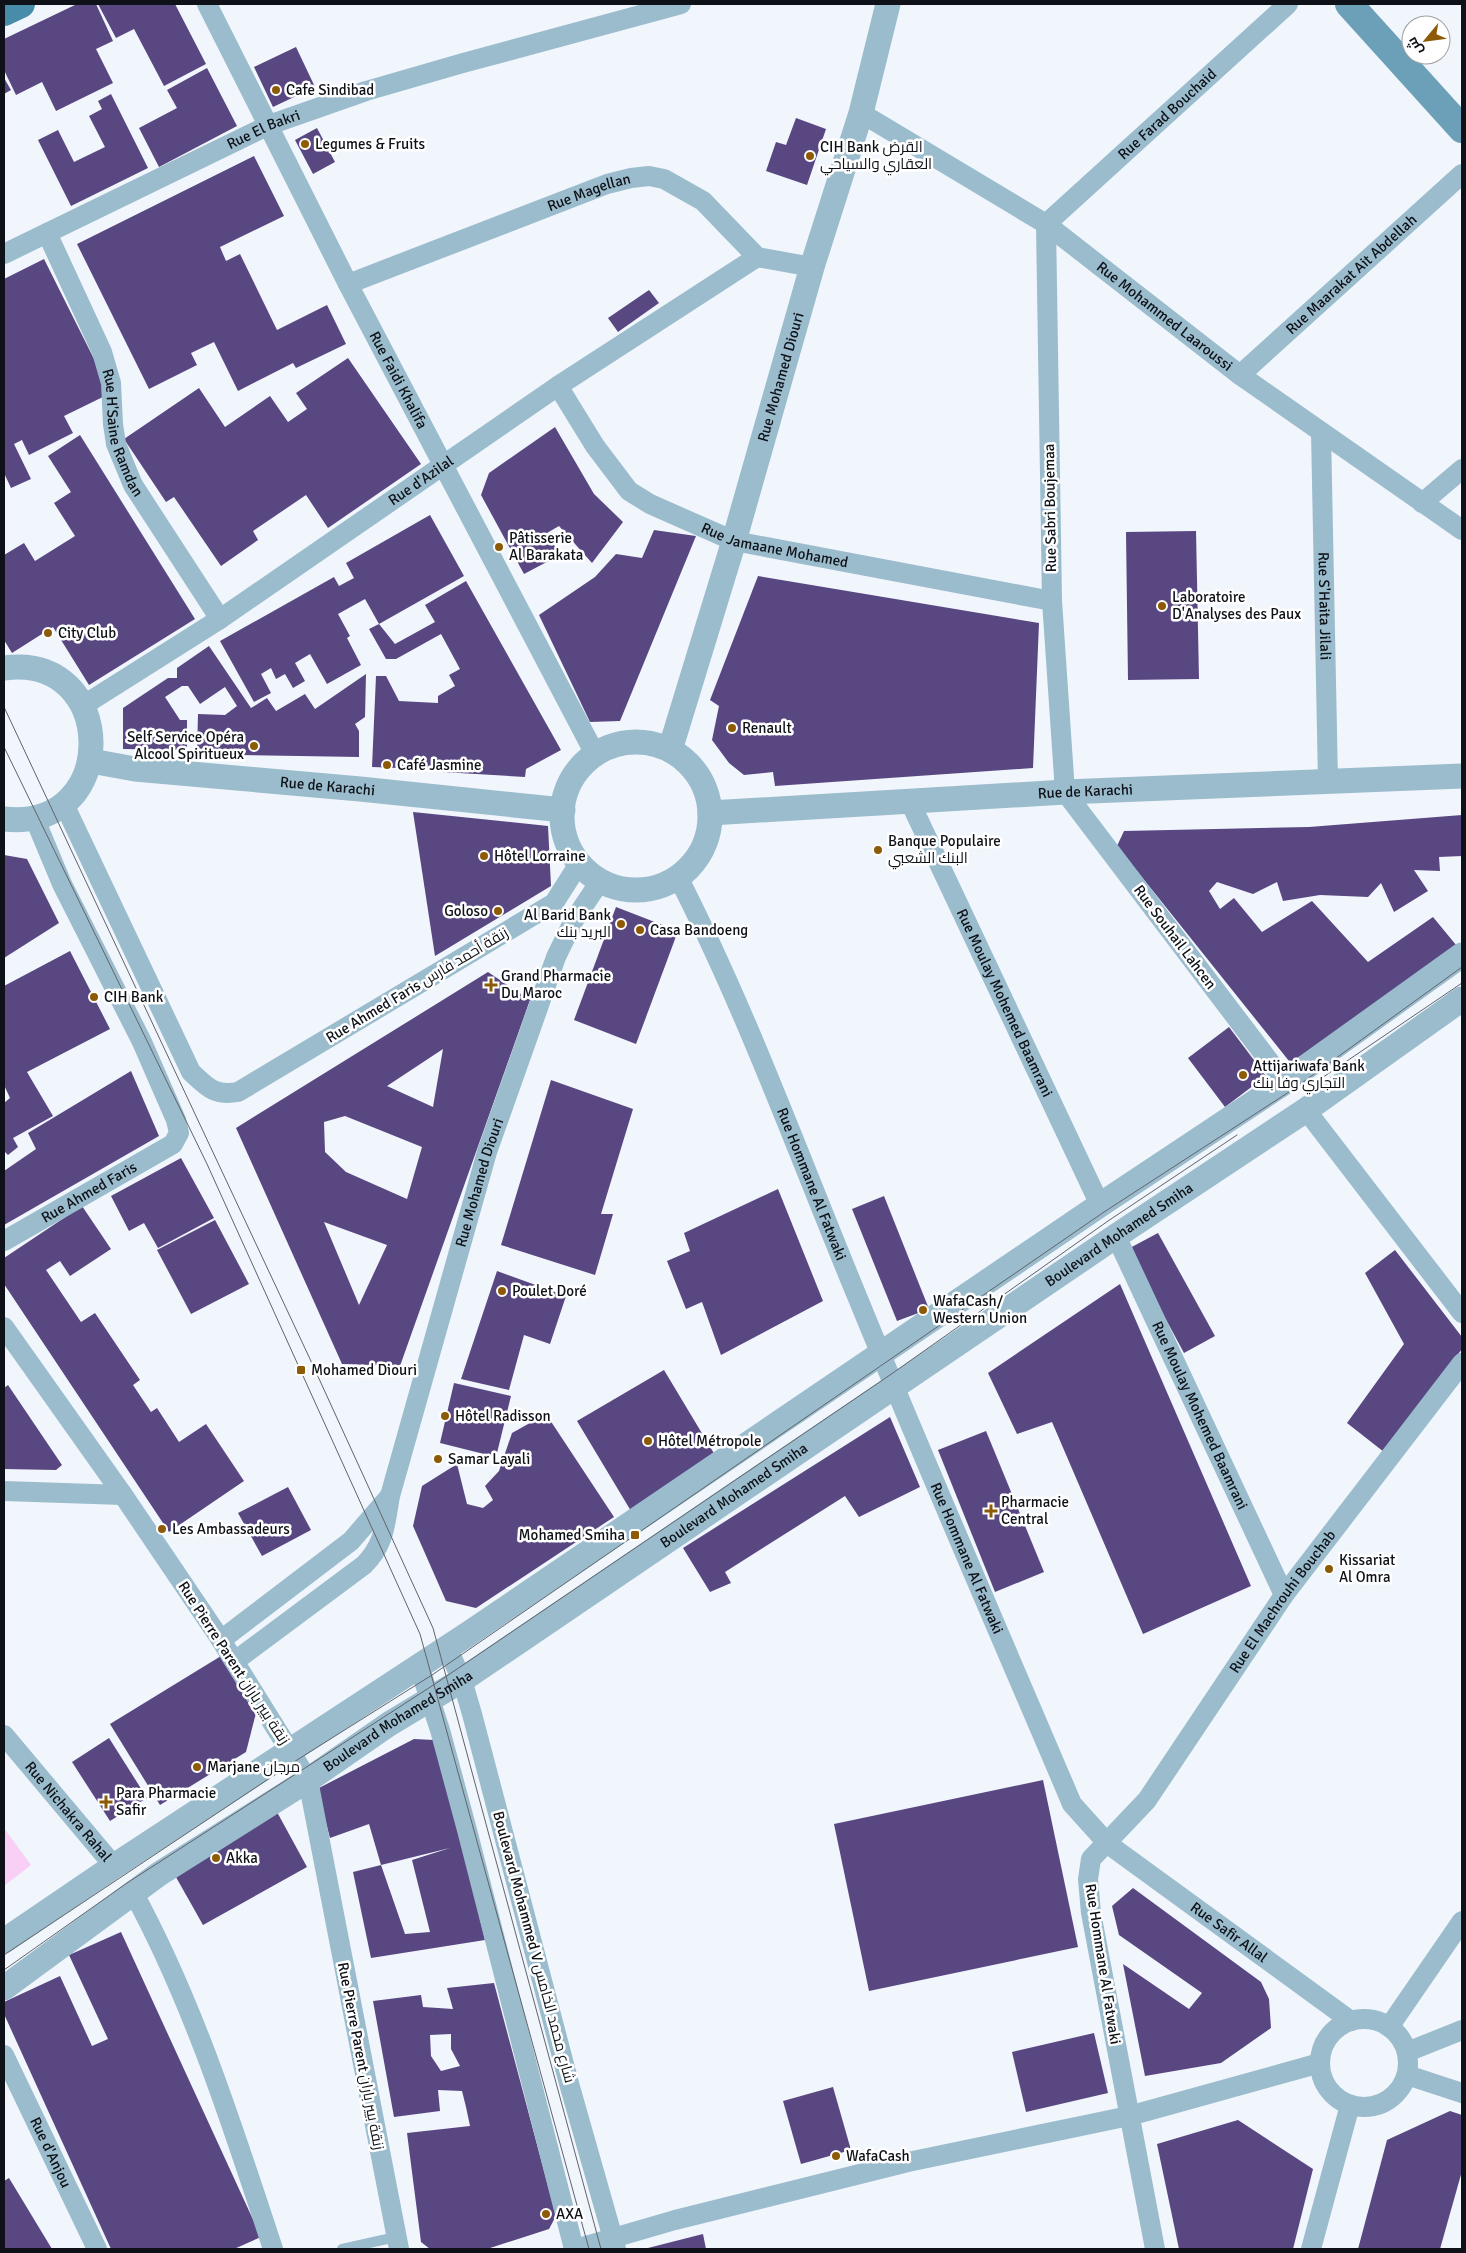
<svg xmlns="http://www.w3.org/2000/svg" width="1466" height="2253" font-family="Signika,Cairo,sans-serif">
  <style>
    .green { fill: #facff5 }
    .building { fill: #594782; fill-rule: evenodd }
    .lines { fill: none; stroke-linecap: round; stroke-linejoin: round }
    .service { stroke: #9abccd; stroke-width: 10 }
    .minor { stroke: #9abccd; stroke-width: 20 }
    .tertiary { stroke: #9abccd; stroke-width: 25 }
    .secondary { stroke: #6ca0b8; stroke-width: 28 }
    .primary { stroke: #478ca9; stroke-width: 28 }
    .tram { stroke: #60646a; stroke-width: 1 }
    .poi-dot { fill: #8d5b06; stroke: #fff; stroke-width: 2 }
    .labels { text-anchor: middle; dominant-baseline: central; stroke-width: 5; stroke-linejoin: round; paint-order: stroke }
    .poi-label { font-size: 15px; fill: #0e1117; stroke: #fff; text-anchor: start }
    .street-label { font-size: 15px; fill: #0e1117; stroke: #fff }
  </style>
  <rect width="100%" height="100%" fill="#f1f5fc"/>
  <!-- green -->
  <polygon class="green" points="4,1828 31,1865 4,1886"/>
  <!-- building -->
  <g class="building">
    <polygon points="77,4 96,4 113,41 96,49 113,83 56,111 42,82 16,95 4,70 4,39"/>
    <polygon points="98,4 175,4 206,64 164,86 134,29 116,38"/>
    <polygon points="296,47 315,87 273,107 254,67"/>
    <polygon points="207,68 237,126 159,167 139,128 177,108 167,90"/>
    <polygon points="4,78 11,90 4,94"/>
    <polygon points="111,94 148,168 71,206 38,140 58,130 74,162 105,147 89,116 102,109 98,101"/>
    <polygon points="796,118 826,129 807,185 766,171 776,142 786,145"/>
    <polygon points="317,128 335,162 313,174 295,140"/>
    <polygon points="254,156 284,216 220,247 226,261 240,254 277,330 327,305 346,344 296,368 293,363 238,391 214,342 191,353 197,365 149,389 77,244"/>
    <polygon points="44,259 111,393 64,416 73,433 29,455 22,440 14,444 31,479 11,488 4,473 4,279"/>
    <polygon points="649,290 659,303 618,332 608,318"/>
    <polygon points="348,358 421,464 328,528 306,495 253,531 258,540 221,566 174,497 166,502 124,439 199,388 225,427 270,396 288,422 307,409 296,393"/>
    <polygon points="555,427 594,494 623,522 592,563 559,526 547,533 560,555 524,574 481,495 489,473"/>
    <polygon points="80,435 195,619 89,685 53,627 12,653 4,640 4,555 24,543 35,561 75,536 54,503 71,492 48,456"/>
    <polygon points="430,515 464,576 379,624 365,599 338,614 350,636 347,638 361,665 327,684 310,654 295,663 305,681 293,688 285,674 276,679 271,668 261,674 271,693 254,702 220,641 334,577 339,586 354,578 346,563"/>
    <polygon points="654,530 696,536 620,721 590,722 539,615 595,577 616,554 642,558"/>
    <polygon points="1196,531 1199,679 1128,680 1126,532"/>
    <polygon points="758,576 1039,623 1033,768 775,786 773,772 744,775 729,763 712,740 719,706 710,700"/>
    <polygon points="466,581 561,750 526,769 525,777 442,772 437,762 424,769 372,767 376,676 386,676 399,701 438,703 438,696 455,686 449,675 460,669 441,634 396,659 386,659 369,629 379,624 395,644 435,622 425,605"/>
    <polygon points="209,646 251,708 267,698 276,711 305,694 315,709 366,674 365,717 355,724 359,731 359,757 237,755 241,753 197,752 198,714 225,715 237,706 225,687 200,704 188,686 182,686 165,697 180,720 187,720 187,750 123,749 123,708 168,678 177,678 177,668"/>
    <polygon points="413,812 548,826 551,886 435,956"/>
    <polygon points="1462,815 1462,856 1439,857 1440,871 1414,870 1428,891 1394,912 1381,883 1368,897 1320,895 1283,901 1277,882 1253,894 1217,882 1209,891 1220,909 1234,898 1262,932 1312,901 1368,962 1433,917 1461,951 1297,1071 1117,846 1124,831 1309,827"/>
    <polygon points="4,855 27,859 59,923 4,958"/>
    <polygon points="616,907 678,931 636,1044 574,1020"/>
    <polygon points="70,951 110,1029 27,1072 53,1116 13,1138 18,1147 8,1155 4,1151 4,1103 10,1098 4,1085 4,986"/>
    <path d="M488 972 530 1000 400 1366 342 1364 236 1128ZM443 1049 433 1107 387 1086ZM345 1116 422 1147 407 1199 346 1172 325 1152 324 1122ZM324 1222 387 1245 359 1305Z"/>
    <polygon points="1229,1027 1266,1076 1225,1107 1188,1058"/>
    <polygon points="131,1071 159,1136 4,1225 4,1171 36,1149 28,1133"/>
    <polygon points="551,1080 633,1109 601,1214 613,1214 595,1275 501,1245"/>
    <polygon points="181,1158 214,1218 158,1248 144,1223 129,1231 111,1196"/>
    <polygon points="778,1189 823,1301 721,1355 702,1302 686,1309 667,1261 690,1251 684,1233"/>
    <polygon points="884,1196 929,1309 897,1321 852,1209"/>
    <polygon points="82,1206 111,1249 70,1276 60,1261 46,1270 81,1322 95,1313 140,1380 133,1385 151,1412 157,1408 179,1442 206,1424 244,1481 169,1532 4,1284 4,1258"/>
    <polygon points="215,1220 249,1284 191,1314 157,1250"/>
    <polygon points="1158,1233 1215,1336 1184,1353 1128,1249"/>
    <polygon points="1395,1250 1462,1337 1462,1349 1384,1452 1347,1423 1404,1344 1365,1273"/>
    <polygon points="497,1271 566,1296 550,1344 524,1335 509,1390 461,1379"/>
    <polygon points="1120,1284 1251,1586 1143,1634 1052,1422 1017,1434 988,1373"/>
    <polygon points="664,1370 718,1460 631,1511 577,1421"/>
    <polygon points="454,1383 511,1396 496,1457 440,1443"/>
    <polygon points="8,1385 62,1465 56,1470 4,1469 4,1388"/>
    <polygon points="546,1414 614,1517 476,1608 446,1601 413,1526 422,1486 457,1464 467,1504 483,1508 493,1500 485,1486 499,1471 512,1433"/>
    <polygon points="890,1417 920,1487 859,1517 845,1496 725,1572 731,1583 710,1592 683,1548"/>
    <polygon points="986,1431 1044,1572 995,1592 938,1450"/>
    <polygon points="288,1487 311,1530 262,1556 238,1513"/>
    <polygon points="221,1656 256,1713 246,1752 160,1805 110,1724"/>
    <polygon points="109,1738 147,1798 110,1821 72,1762"/>
    <polygon points="414,1739 434,1740 462,1845 485,1940 371,1958 353,1872 381,1865 405,1934 430,1932 412,1860 450,1848 381,1865 369,1824 330,1838 317,1789"/>
    <polygon points="1043,1780 1078,1947 869,1991 834,1824"/>
    <polygon points="277,1812 307,1867 203,1925 172,1870"/>
    <polygon points="1133,1888 1261,1982 1269,1999 1271,2028 1221,2063 1145,2076 1123,1964 1189,2009 1202,1993 1119,1935 1112,1906"/>
    <polygon points="121,1932 261,2237 234,2249 111,2249 4,2014 4,2002 60,1976 92,2046 108,2039 69,1955"/>
    <path d="M494 1983 556 2216 549 2229 487 2249H430L421 2242 407 2133 470 2126 466 2107 462 2091 438 2090 440 2111 394 2117 373 2001 421 1995 423 2007 453 2009 447 1988ZM451 2034V2049L460 2066 441 2071 431 2056 430 2035Z"/>
    <polygon points="1094,2033 1108,2093 1026,2112 1012,2052"/>
    <polygon points="833,2087 851,2150 801,2164 783,2101"/>
    <polygon points="1450,2111 1462,2115 1462,2171 1440,2249 1358,2249 1387,2140"/>
    <polygon points="1238,2120 1313,2169 1293,2249 1179,2249 1157,2144"/>
    <polygon points="9,2178 52,2249 4,2249 4,2181"/>
    <polygon points="703,2234 706,2249 644,2249"/>
  </g>
  <g class="lines">
    <!-- service -->
    <polyline class="service" points="342,2249 396,2237"/>
    <!-- minor -->
    <g class="minor">
      <path id="s1" d="M207 4 348 284 595 754"/>
      <path id="s2" d="M861 113 1046 224 1240 375 1462 530"/>
      <path id="s3" d="M47 233 102 352 111 383 113 424 116 444 133 485 220 619"/>
      <path id="s4" d="M4 254 269 125 366 91 463 63 681 4"/>
      <path id="s5" d="M348 284 607 184 631 178 649 176 664 179 703 201 757 257 812 267"/>
      <path id="s6" d="M1240 375 1462 174"/>
      <path id="s7" d="M558 386 595 446 629 491 650 504 734 541 1052 601"/>
      <path id="s8" d="M1321 432 1328 781"/>
      <polyline points="1422,503 1462,469"/>
      <path id="s9" d="M84 705 220 619 558 386 757 257"/>
      <path id="s10" d="M910 802 1100 1205"/>
      <path d="M64 804 191 1072C207 1087 214 1096 238 1092L554 903 580 862"/>
      <path id="s11" d="M678 877C748 1014 800 1159 859 1301 928 1470 1001 1637 1072 1804L1108 1844 1351 2021"/>
      <path id="s12" d="M1285 1082 1065 792 1052 601 1046 224 1288 4"/>
      <polyline points="1306,1110 1462,1313"/>
      <path id="s13" d="M1116 1236 1284 1595"/>
      <path id="s14" d="M4 1241 173 1144 179 1133 176 1120 142 1042 62 884 34 817"/>
      <polyline points="4,1327 123,1495 221,1640 308,1780 399,2249"/>
      <polyline points="4,1491 123,1495"/>
      <polyline points="221,1640 351,1541 389,1497"/>
      <polyline points="447,1647 462,1680 472,1714 570,2087 616,2249"/>
      <path id="s15" d="M235 1661 364 1565C385 1544 385 1524 390 1496L487 1152 556 957 574 920 601 880"/>
      <polyline points="419,1666 440,1730 467,1830 574,2249"/>
      <path id="s16" d="M4 1735 114 1866"/>
      <path d="M133 1892C194 2004 233 2128 273 2249"/>
      <circle cx="1364" cy="2063" r="44"/>
      <polyline points="1389,2027 1462,1921"/>
      <polyline points="1407,2052 1462,2030"/>
      <path id="s17" d="M4 2055 97 2249"/>
      <polyline points="1407,2075 1462,2093"/>
      <polyline points="575,2249 675,2220 908,2162 1129,2116 1320,2063"/>
      <path id="s18" d="M1155 2249 1091 1913 1088 1879 1091 1859 1147 1800 1284 1595 1462 1363"/>
      <polyline points="1311,2249 1350,2105"/>
    </g>
    <!-- tertiary -->
    <g class="tertiary">
      <path d="M4 668C118 652 122 832 4 819"/>
      <circle cx="636" cy="816" r="74"/>
      <path id="s19" d="M670 750 734 541 812 267 861 113 888 4"/>
      <path id="s20" d="M91 761 135 769 360 789 563 810"/>
      <path id="s21" d="M710 813 1065 792 1462 776"/>
      <polyline points="4,1941 114,1866 468,1634 1100,1205 1285,1082 1462,955"/>
      <path id="s22" d="M4 1988 159 1874 308 1780 389 1724 462 1680 1116 1236 1306 1110 1462 999"/>
    </g>
    <!-- secondary -->
    <polyline class="secondary" points="1349,4 1462,129"/>
    <!-- primary -->
    <polyline class="primary" points="4,12 21,4"/>
    <!-- tram -->
    <g class="tram">
      <polyline points="4,707 310,1359 433,1628 601,2249"/>
      <polyline points="4,747 207,1164 420,1634 589,2249"/>
      <polyline points="1310,1086 1462,983"/>
      <polyline points="4,1955 297,1760 432,1675 1104,1212 1292,1090 1462,967"/>
      <polyline points="4,1970 127,1883 435,1684 890,1375 1108,1221 1237,1135"/>
    </g>
  </g>
  <!-- markers -->
  <g class="poi-dot">
    <circle cx="276" cy="90" r="5"/>
    <circle cx="305" cy="144" r="5"/>
    <circle cx="810" cy="156" r="5"/>
    <circle cx="499" cy="547" r="5"/>
    <circle cx="1162" cy="606" r="5"/>
    <circle cx="48" cy="633" r="5"/>
    <circle cx="732" cy="728" r="5"/>
    <circle cx="254" cy="746" r="5"/>
    <circle cx="387" cy="765" r="5"/>
    <circle cx="878" cy="850" r="5"/>
    <circle cx="484" cy="856" r="5"/>
    <circle cx="498" cy="911" r="5"/>
    <circle cx="621" cy="924" r="5"/>
    <circle cx="640" cy="930" r="5"/>
    <path d="M488.5 977.5h5v5h5v5h-5v5h-5v-5h-5v-5h5z"/>
    <circle cx="94" cy="997" r="5"/>
    <circle cx="1243" cy="1075" r="5"/>
    <circle cx="502" cy="1291" r="5"/>
    <circle cx="923" cy="1310" r="5"/>
    <rect x="296" y="1365" width="10" height="10" rx="2.5"/>
    <circle cx="445" cy="1416" r="5"/>
    <circle cx="648" cy="1441" r="5"/>
    <circle cx="438" cy="1459" r="5"/>
    <path d="M988.5 1503.5h5v5h5v5h-5v5h-5v-5h-5v-5h5z"/>
    <circle cx="162" cy="1529" r="5"/>
    <rect x="630" y="1530" width="10" height="10" rx="2.5"/>
    <circle cx="1329" cy="1569" r="5"/>
    <circle cx="197" cy="1767" r="5"/>
    <path d="M103.5 1794.5h5v5h5v5h-5v5h-5v-5h-5v-5h5z"/>
    <circle cx="216" cy="1858" r="5"/>
    <circle cx="836" cy="2156" r="5"/>
    <circle cx="546" cy="2214" r="5"/>
  </g>
  <g class="labels">
    <!-- poi labels -->
    <g class="poi-label">
      <text x="286" y="90">Cafe Sindibad</text>
      <text x="315" y="144">Legumes &amp; Fruits</text>
      <text x="820" y="147">CIH Bank القرض<tspan x="820" dy="17">العقاري والسياحي</tspan></text>
      <text x="509" y="538">Pâtisserie<tspan x="509" dy="17">Al Barakata</tspan></text>
      <text x="1172" y="597">Laboratoire<tspan x="1172" dy="17">D'Analyses des Paux</tspan></text>
      <text x="58" y="633">City Club</text>
      <text x="742" y="728">Renault</text>
      <text x="244" y="737" text-anchor="end">Self Service Opéra<tspan x="244" dy="17">Alcool Spiritueux</tspan></text>
      <text x="397" y="765">Café Jasmine</text>
      <text x="888" y="841">Banque Populaire<tspan x="888" dy="17">البنك الشعبي</tspan></text>
      <text x="494" y="856">Hôtel Lorraine</text>
      <text x="488" y="911" text-anchor="end">Goloso</text>
      <text x="611" y="915" text-anchor="end">Al Barid Bank<tspan x="611" dy="17">البريد بنك</tspan></text>
      <text x="650" y="930">Casa Bandoeng</text>
      <text x="501" y="976">Grand Pharmacie<tspan x="501" dy="17">Du Maroc</tspan></text>
      <text x="104" y="997">CIH Bank</text>
      <text x="1253" y="1066">Attijariwafa Bank<tspan x="1253" dy="17">التجاري وفا بنك</tspan></text>
      <text x="512" y="1291">Poulet Doré</text>
      <text x="933" y="1301">WafaCash/<tspan x="933" dy="17">Western Union</tspan></text>
      <text x="311" y="1370">Mohamed Diouri</text>
      <text x="455" y="1416">Hôtel Radisson</text>
      <text x="658" y="1441">Hôtel Métropole</text>
      <text x="448" y="1459">Samar Layali</text>
      <text x="1001" y="1502">Pharmacie<tspan x="1001" dy="17">Central</tspan></text>
      <text x="172" y="1529">Les Ambassadeurs</text>
      <text x="625" y="1535" text-anchor="end">Mohamed Smiha</text>
      <text x="1339" y="1560">Kissariat<tspan x="1339" dy="17">Al Omra</tspan></text>
      <text x="207" y="1767">Marjane مرجان</text>
      <text x="116" y="1793">Para Pharmacie<tspan x="116" dy="17">Safir</tspan></text>
      <text x="226" y="1858">Akka</text>
      <text x="846" y="2156">WafaCash</text>
      <text x="556" y="2214">AXA</text>
    </g>
    <!-- street labels -->
    <g class="street-label">
      <text stroke="none"><textPath href="#s12" startOffset="1096">Rue Farad Bouchaid</textPath></text>
      <text stroke="none"><textPath href="#s4" startOffset="288">Rue El Bakri</textPath></text>
      <text stroke="none"><textPath href="#s5" startOffset="258">Rue Magellan</textPath></text>
      <text stroke="none"><textPath href="#s6" startOffset="150">Rue Maarakat Ait Abdellah</textPath></text>
      <text stroke="none"><textPath href="#s2" startOffset="366">Rue Mohammed Laaroussi</textPath></text>
      <text stroke="none"><textPath href="#s19" startOffset="389">Rue Mohamed Diouri</textPath></text>
      <text stroke="none"><textPath href="#s1" startOffset="422">Rue Faidi Khalifa</textPath></text>
      <text stroke="none"><textPath href="#s3" startOffset="215">Rue H'Saine Ramdan</textPath></text>
      <text stroke="none"><textPath href="#s9" startOffset="405">Rue d'Azilal</textPath></text>
      <text transform="translate(1050 508) rotate(-91)">Rue Sabri Boujemaa</text>
      <text stroke="none"><textPath href="#s7" startOffset="284">Rue Jamaane Mohamed</textPath></text>
      <text stroke="none"><textPath href="#s8" startOffset="174">Rue S'Haita Jilali</textPath></text>
      <text stroke="none"><textPath href="#s20" startOffset="238">Rue de Karachi</textPath></text>
      <text stroke="none"><textPath href="#s21" startOffset="376">Rue de Karachi</textPath></text>
      <text transform="translate(1175 937) rotate(53)">Rue Souhail Lahcen</text>
      <text transform="translate(417 985) rotate(-31)">Rue Ahmed Faris زنقة أحمد فارس</text>
      <text stroke="none"><textPath href="#s10" startOffset="222">Rue Moulay Mohemed Baamrani</textPath></text>
      <text stroke="none"><textPath href="#s15" startOffset="562">Rue Mohamed Diouri</textPath></text>
      <text stroke="none"><textPath href="#s11" startOffset="335">Rue Hommane Al Fatwaki</textPath></text>
      <text stroke="none"><textPath href="#s14" startOffset="98">Rue Ahmed Faris</textPath></text>
      <text stroke="none"><textPath href="#s22" startOffset="1346">Boulevard Mohamed Smiha</textPath></text>
      <text stroke="none"><textPath href="#s13" startOffset="198">Rue Moulay Mohemed Baamrani</textPath></text>
      <text stroke="none"><textPath href="#s22" startOffset="881">Boulevard Mohamed Smiha</textPath></text>
      <text stroke="none"><textPath href="#s11" startOffset="740">Rue Hommane Al Fatwaki</textPath></text>
      <text stroke="none"><textPath href="#s18" startOffset="718">Rue El Machrouhi Bouchab</textPath></text>
      <text transform="translate(234 1663) rotate(57)">Rue Pierre Parent زنقة بيير باران</text>
      <text stroke="none"><textPath href="#s22" startOffset="476">Boulevard Mohamed Smiha</textPath></text>
      <text stroke="none"><textPath href="#s16" startOffset="100">Rue Nichakra Rahal</textPath></text>
      <text stroke="none"><textPath href="#s11" startOffset="1211">Rue Safir Allal</textPath></text>
      <text transform="translate(534 1947) rotate(75)">Boulevard Mohammed V شارع محمد الخامس</text>
      <text transform="translate(1103 1964) rotate(81)">Rue Hommane Al Fatwaki</text>
      <text transform="translate(361 2056) rotate(79)">Rue Pierre Parent زنقة بيير باران</text>
      <text stroke="none"><textPath href="#s17" startOffset="108">Rue d'Anjou</textPath></text>
    </g>
  </g>
  <!-- border -->
  <rect width="1466" height="2253" fill="none" stroke="#0e1117" stroke-width="10"/>
  <!-- north arrow -->
  <g transform="translate(1426 40) rotate(241)"><circle r="24" fill="#ffffff" stroke="#9fa0a2"/>
  <path d="M0-4L9 19L0 12L-9 19Z" fill="#8d5b06"/>
  <text y="-8" font-size="14" font-weight="bold" text-anchor="middle" fill="#0e1117">ش</text>
  </g>
</svg>
